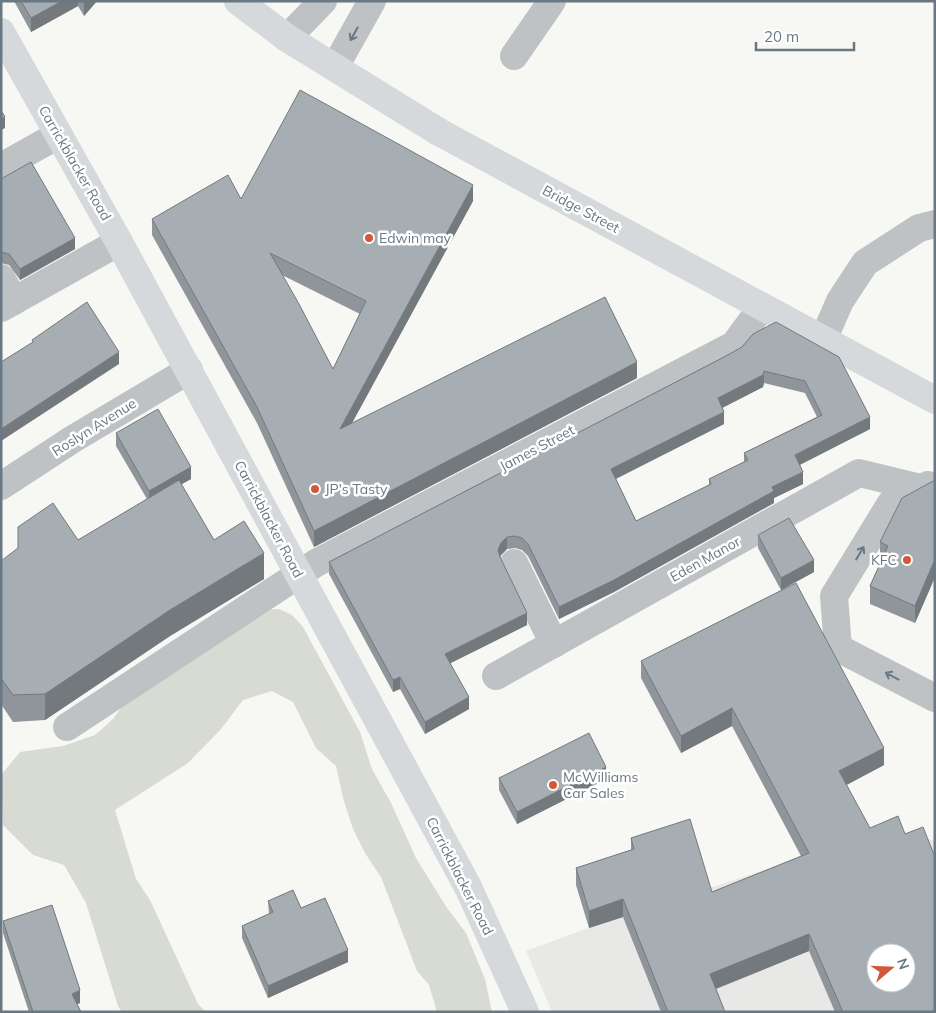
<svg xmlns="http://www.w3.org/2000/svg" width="936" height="1013" font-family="Mulish,sans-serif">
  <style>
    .built { fill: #e8e8e7; fill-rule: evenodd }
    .green { fill: #d7dbd4 }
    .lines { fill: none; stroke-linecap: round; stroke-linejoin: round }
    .minor { stroke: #bec2c5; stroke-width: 28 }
    .major { stroke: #d5d9dc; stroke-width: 28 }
    .wall { fill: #8f959a; fill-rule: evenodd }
    .shaded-wall { fill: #74797d }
    .building { fill: #a6adb3; stroke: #74797d; fill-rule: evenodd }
    .oneway { stroke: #697882 }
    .poi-dot { fill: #d1593a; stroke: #fff; stroke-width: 2 }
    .labels { text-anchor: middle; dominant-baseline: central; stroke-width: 5; stroke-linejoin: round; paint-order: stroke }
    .street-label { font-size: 14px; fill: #697882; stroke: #fff }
    .poi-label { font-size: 14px; fill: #697882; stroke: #fff; text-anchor: start }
  </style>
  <rect width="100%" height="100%" fill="#f7f7f4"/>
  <!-- built -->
  <path class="built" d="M892 828 935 841V1012H552L526 951 585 929ZM876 953H906V983H876Z"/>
  <!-- green -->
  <polygon class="green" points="279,609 292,615 303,627 360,732 372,769 391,803 416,858 447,908 466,933 485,979 492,1012 437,1012 429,985 417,971 381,877 365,853 353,829 343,798 336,766 316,748 293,702 272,691 243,700 221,729 188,763 115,810 136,879 150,900 198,1004 206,1012 122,1012 118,1006 86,903 64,865 33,855 3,825 1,775 20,752 63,746 95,735 113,719 131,694 263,610"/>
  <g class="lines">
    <!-- minor -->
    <g class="minor">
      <polyline points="287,38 323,1"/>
      <polyline points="514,56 552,1"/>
      <polyline points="335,67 372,1"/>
      <polyline points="1,167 58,135"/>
      <polyline points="1,278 14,301"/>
      <polyline points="1,308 119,242"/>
      <polyline points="823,340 840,301 865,263 919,228 935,224"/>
      <polyline points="928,485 891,503 834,596 838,648 935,698"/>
      <polyline points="1,486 73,439 189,370"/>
      <polyline points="514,563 554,644"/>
      <polyline points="496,676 859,473 921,488"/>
      <polyline points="67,727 316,563 734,345 762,307"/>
    </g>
    <!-- major -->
    <g class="major">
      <polyline points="238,1 287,38 439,132 935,400"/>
      <polyline points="1,32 119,242 468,887 525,1012"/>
    </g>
  </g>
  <!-- wall -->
  <g class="wall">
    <polygon points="14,1 97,1 84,16 78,6 31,32"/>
    <polygon points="1,179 75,249 20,280 9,265 1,263"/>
    <path d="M241 199 473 201 352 423 637 378 314 547 257 423 152 235V219ZM282 275 360 314 333 369Z"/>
    <path d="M753 334 870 429 800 465 803 484 774 498V503L614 592 559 619 528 556 522 550 515 548 507 549 501 555 500 558 527 625 450 663 469 709 425 734 400 689 393 692 329 574V562L726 356 742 347ZM764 383 805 393 817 417 744 453V462L709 479V485L636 521 616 479 724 424 722 408 763 387Z"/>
    <polygon points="116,433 191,479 181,484 214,540 264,579 170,636 45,720 13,722 1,704 1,561 78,540 147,499 116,446"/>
    <polygon points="935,480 935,577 915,623 870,604 870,586 882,560 880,560 880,542"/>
    <polygon points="758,535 814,572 781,590 758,548"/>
    <polygon points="641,661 884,765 846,785 935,1012 835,1012 809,951 716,989 725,1012 661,1012 623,917 589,928 576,885 576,868 631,850 631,838 712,892 801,856 732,726 681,753 641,678"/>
    <polygon points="499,778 606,779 517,824 499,790"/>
    <polygon points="268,901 301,908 348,962 268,998 242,938 242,926 269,914"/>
    <polygon points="3,921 80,1003 77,1004 81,1012 29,1012 3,933"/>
  </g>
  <!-- shaded-wall -->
  <g class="shaded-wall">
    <polygon points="62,1 78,1 78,6 31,32 31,18"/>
    <polygon points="85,1 97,1 84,16 84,3"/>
    <polygon points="5,117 5,128 1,130 1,119"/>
    <polygon points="473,185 473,201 340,445 340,429"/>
    <polygon points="75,238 75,249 20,280 20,269"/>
    <polygon points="119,352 119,364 1,441 1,429"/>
    <polygon points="637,362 637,378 314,547 314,531"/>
    <polygon points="764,371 764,383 763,387 718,410 718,398"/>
    <polygon points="724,412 724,424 611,481 611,469"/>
    <polygon points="870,417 870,429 795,467 795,455"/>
    <polygon points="191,467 191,479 149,503 149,491"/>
    <polygon points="803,472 803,484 774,498 774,503 614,592 559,619 559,607 772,487"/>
    <polygon points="507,537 507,549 501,555 498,562 498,550 501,543"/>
    <polygon points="264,553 264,579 170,636 45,720 45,694 170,610"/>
    <polygon points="935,559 935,577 915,623 915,606"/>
    <polygon points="814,560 814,572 781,590 781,578"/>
    <polygon points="527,613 527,625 445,666 445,654"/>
    <polygon points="400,677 400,689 393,692 393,680"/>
    <polygon points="469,697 469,709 425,734 425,722"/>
    <polygon points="732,708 732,726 681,753 681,736"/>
    <polygon points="884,748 884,765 839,789 839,771"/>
    <polygon points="606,767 606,779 517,824 517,812"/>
    <polygon points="623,899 623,917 589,928 589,911"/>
    <polygon points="809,934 809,951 710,991 710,974"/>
    <polygon points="348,950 348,962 268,998 268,986"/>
    <polygon points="80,990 80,1003 72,1006 72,994"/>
  </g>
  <!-- building -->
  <g class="building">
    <polygon points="21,1 62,1 31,18"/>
    <path d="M300 90 473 185 340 429 605 297 637 362 314 531 257 407 152 219 228 175 241 199ZM270 253 366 301 333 369 299 304Z"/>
    <polygon points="1,110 5,117 1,119"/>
    <polygon points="31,162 75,238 20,269 9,254 1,252 1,179"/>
    <polygon points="87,302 119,352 1,429 1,362 33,342 32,340"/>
    <path d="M776 322 839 357 870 417 795 455 803 472 772 487 774 491 614 580 559 607 528 544 522 538 515 536 507 537 501 543 498 550 500 557 527 613 445 654 469 697 425 722 400 677 393 680 329 562 726 356 742 347 753 334ZM764 371 805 381 822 415 744 453 748 460 709 479 711 484 636 521 611 469 724 412 718 398 763 375Z"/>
    <polygon points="158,409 191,467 149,491 116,433"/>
    <polygon points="179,480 214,540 244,521 264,553 170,610 45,694 13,695 1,678 1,561 18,548 18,527 53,503 78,540"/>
    <polygon points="935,480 935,559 915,606 870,586 888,546 880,542 902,498"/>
    <polygon points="789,518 814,560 781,578 758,535"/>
    <path d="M796 583 884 748 839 771 870 828 898 816 905 834 923 827 935 857V1012H843L809 934 710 974 725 1012H668L623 899 589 911 576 868 634 849 631 838 690 819 712 892 809 853 732 708 681 736 641 661ZM876 953H906V983H876Z"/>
    <polygon points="589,733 606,767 517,812 499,778"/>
    <polygon points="293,890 301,908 325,898 348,950 268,986 242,926 273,912 268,901"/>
    <polygon points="52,905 80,990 72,994 81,1012 33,1012 3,921"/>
  </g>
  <!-- one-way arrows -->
  <defs><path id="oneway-shaft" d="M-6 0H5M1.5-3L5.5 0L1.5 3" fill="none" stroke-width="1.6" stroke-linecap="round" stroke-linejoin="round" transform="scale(1.25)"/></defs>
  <g class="oneway">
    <use href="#oneway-shaft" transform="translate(354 34) rotate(119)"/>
    <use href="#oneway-shaft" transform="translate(860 553) rotate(-59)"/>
    <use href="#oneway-shaft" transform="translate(892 676) rotate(-152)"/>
  </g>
  <!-- markers -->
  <g class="poi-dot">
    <circle cx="369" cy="238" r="5"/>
    <circle cx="315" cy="489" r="5"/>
    <circle cx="907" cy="560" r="5"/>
    <circle cx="553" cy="785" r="5"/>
  </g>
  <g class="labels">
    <!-- street labels -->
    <g class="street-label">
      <text transform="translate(75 163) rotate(60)">Carrickblacker Road</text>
      <text transform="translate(581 209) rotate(28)">Bridge Street</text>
      <text transform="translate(94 427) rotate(-32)">Roslyn Avenue</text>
      <text transform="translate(537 448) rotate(-28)">James Street</text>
      <text transform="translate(269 519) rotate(62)">Carrickblacker Road</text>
      <text transform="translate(705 559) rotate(-29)">Eden Manor</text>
      <text transform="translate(460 876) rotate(63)">Carrickblacker Road</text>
    </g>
    <!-- poi labels -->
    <g class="poi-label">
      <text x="379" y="238">Edwin may</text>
      <text x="325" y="489">JP's Tasty</text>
      <text x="897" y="560" text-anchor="end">KFC</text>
      <text x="563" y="777">McWilliams<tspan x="563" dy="16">Car Sales</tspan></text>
    </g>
  </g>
  <!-- border -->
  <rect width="936" height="1013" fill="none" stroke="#697882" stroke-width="5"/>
  <!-- north arrow -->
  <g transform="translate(891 968) rotate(71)"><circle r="24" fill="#ffffff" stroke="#c3c9cd"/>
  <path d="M0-4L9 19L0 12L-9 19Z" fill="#d1593a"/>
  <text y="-8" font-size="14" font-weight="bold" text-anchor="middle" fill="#697882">N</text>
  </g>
  <!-- scale -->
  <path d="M756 42v8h98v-8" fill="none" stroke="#697882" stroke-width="2.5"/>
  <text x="764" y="42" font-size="15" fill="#697882" stroke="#ffffff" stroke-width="4" paint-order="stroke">20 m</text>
</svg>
